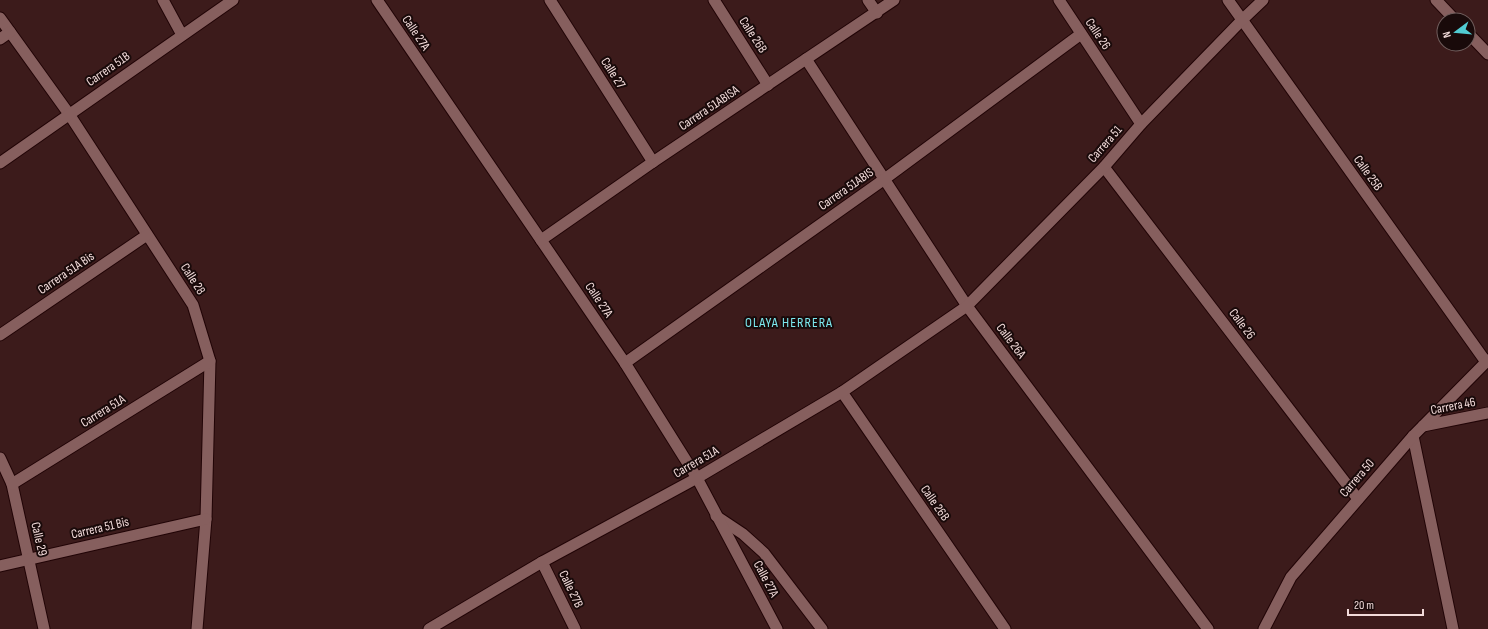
<svg xmlns="http://www.w3.org/2000/svg" width="1488" height="629" font-family="'Sofia Sans Condensed',sans-serif">
  <style>
    .lines { fill: none; stroke-linecap: round; stroke-linejoin: round }
    .service-casing { stroke: #210406; stroke-width: 13 }
    .minor-casing { stroke: #210406; stroke-width: 13 }
    .service { stroke: #865f5e; stroke-width: 11 }
    .minor { stroke: #865f5e; stroke-width: 11 }
    .labels { text-anchor: middle; dominant-baseline: central; stroke-width: 4; stroke-linejoin: round; paint-order: stroke }
    .street-label { font-size: 13px; fill: #f2dbda; stroke: #190a0a }
    .neighbourhood-label { font-size: 14px; letter-spacing: 1px; fill: #7ce8ee; stroke: #190a0a }
  </style>
  <rect width="100%" height="100%" fill="#3c1b1b"/>
  <g class="lines">
    <!-- service casing -->
    <g class="service-casing">
      <polyline id="service" points="716,516 743,534 764,553 822,629"/>
    </g>
    <!-- minor casing -->
    <g class="minor-casing">
      <g id="minor">
        <polyline points="163,0 182,35"/>
        <polyline points="377,0 625,363 697,478 777,629"/>
        <polyline points="550,0 653,162"/>
        <polyline points="714,0 768,85"/>
        <polyline points="868,0 877,13"/>
        <polyline points="1059,0 1141,124"/>
        <polyline points="1228,0 1486,362"/>
        <polyline points="1436,0 1455,20"/>
        <polyline points="0,18 69,114 193,305 210,361 206,519 197,629"/>
        <polyline points="1468,33 1488,54"/>
        <polyline points="0,39 10,32"/>
        <polyline points="806,59 967,306 1208,629"/>
        <polyline points="0,163 233,0"/>
        <polyline points="1104,167 1358,499"/>
        <polyline points="541,240 653,162 894,0"/>
        <polyline points="0,335 147,235"/>
        <polyline points="625,363 886,178 1081,34"/>
        <polyline points="842,392 1005,629"/>
        <polyline points="1423,426 1488,413"/>
        <polyline points="1413,436 1453,629"/>
        <polyline points="0,458 12,484 44,629"/>
        <polyline points="12,484 210,361"/>
        <polyline points="542,562 575,629"/>
        <polyline points="0,566 206,519"/>
        <polyline points="429,629 542,562 697,478 842,392 967,306 1104,167 1141,124 1242,20 1263,0"/>
        <polyline points="1264,629 1291,577 1413,436 1488,360"/>
      </g>
    </g>
    <!-- service -->
    <use href="#service" class="service"/>
    <!-- minor -->
    <use href="#minor" class="minor"/>
  </g>
  <g class="labels">
    <!-- street labels -->
    <g class="street-label">
      <text transform="translate(416 33) rotate(56)">Calle 27A</text>
      <text transform="translate(1098 34) rotate(56)">Calle 26</text>
      <text transform="translate(753 35) rotate(57)">Calle 26B</text>
      <text transform="translate(108 69) rotate(-35)">Carrera 51B</text>
      <text transform="translate(613 73) rotate(57)">Calle 27</text>
      <text transform="translate(709 108) rotate(-34)">Carrera 51ABISA</text>
      <text transform="translate(1105 144) rotate(-49)">Carrera 51</text>
      <text transform="translate(1368 173) rotate(54)">Calle 25B</text>
      <text transform="translate(846 189) rotate(-35)">Carrera 51ABIS</text>
      <text transform="translate(66 273) rotate(-34)">Carrera 51A Bis</text>
      <text transform="translate(193 279) rotate(57)">Calle 28</text>
      <text transform="translate(599 300) rotate(56)">Calle 27A</text>
      <text transform="translate(1242 324) rotate(53)">Calle 26</text>
      <text transform="translate(1011 341) rotate(53)">Calle 26A</text>
      <text transform="translate(1453 406) rotate(-11)">Carrera 46</text>
      <text transform="translate(103 411) rotate(-32)">Carrera 51A</text>
      <text transform="translate(696 462) rotate(-30)">Carrera 51A</text>
      <text transform="translate(1357 478) rotate(-49)">Carrera 50</text>
      <text transform="translate(935 503) rotate(55)">Calle 26B</text>
      <text transform="translate(100 528) rotate(-13)">Carrera 51 Bis</text>
      <text transform="translate(39 539) rotate(77)">Calle 29</text>
      <text transform="translate(766 579) rotate(62)">Calle 27A</text>
      <text transform="translate(571 589) rotate(64)">Calle 27B</text>
    </g>
    <!-- neighbourhood labels -->
    <g class="neighbourhood-label">
      <text x="789" y="322">OLAYA HERRERA</text>
    </g>
  </g>
  <!-- north arrow -->
  <g transform="translate(1456 32) rotate(254)"><circle r="19" fill="#190a0a" stroke="#705e5d"/>
  <path d="M0-3L7 15L0 10L-7 15Z" fill="#51ccd3"/>
  <text y="-6" font-size="11" font-weight="bold" text-anchor="middle" fill="#f2dbda">N</text>
  </g>
  <!-- scale -->
  <path d="M1348 609v6h75v-6" fill="none" stroke="#f2dbda" stroke-width="2"/>
  <text x="1354" y="609" font-size="12" fill="#f2dbda" stroke="#190a0a" stroke-width="3" paint-order="stroke">20 m</text>
</svg>
